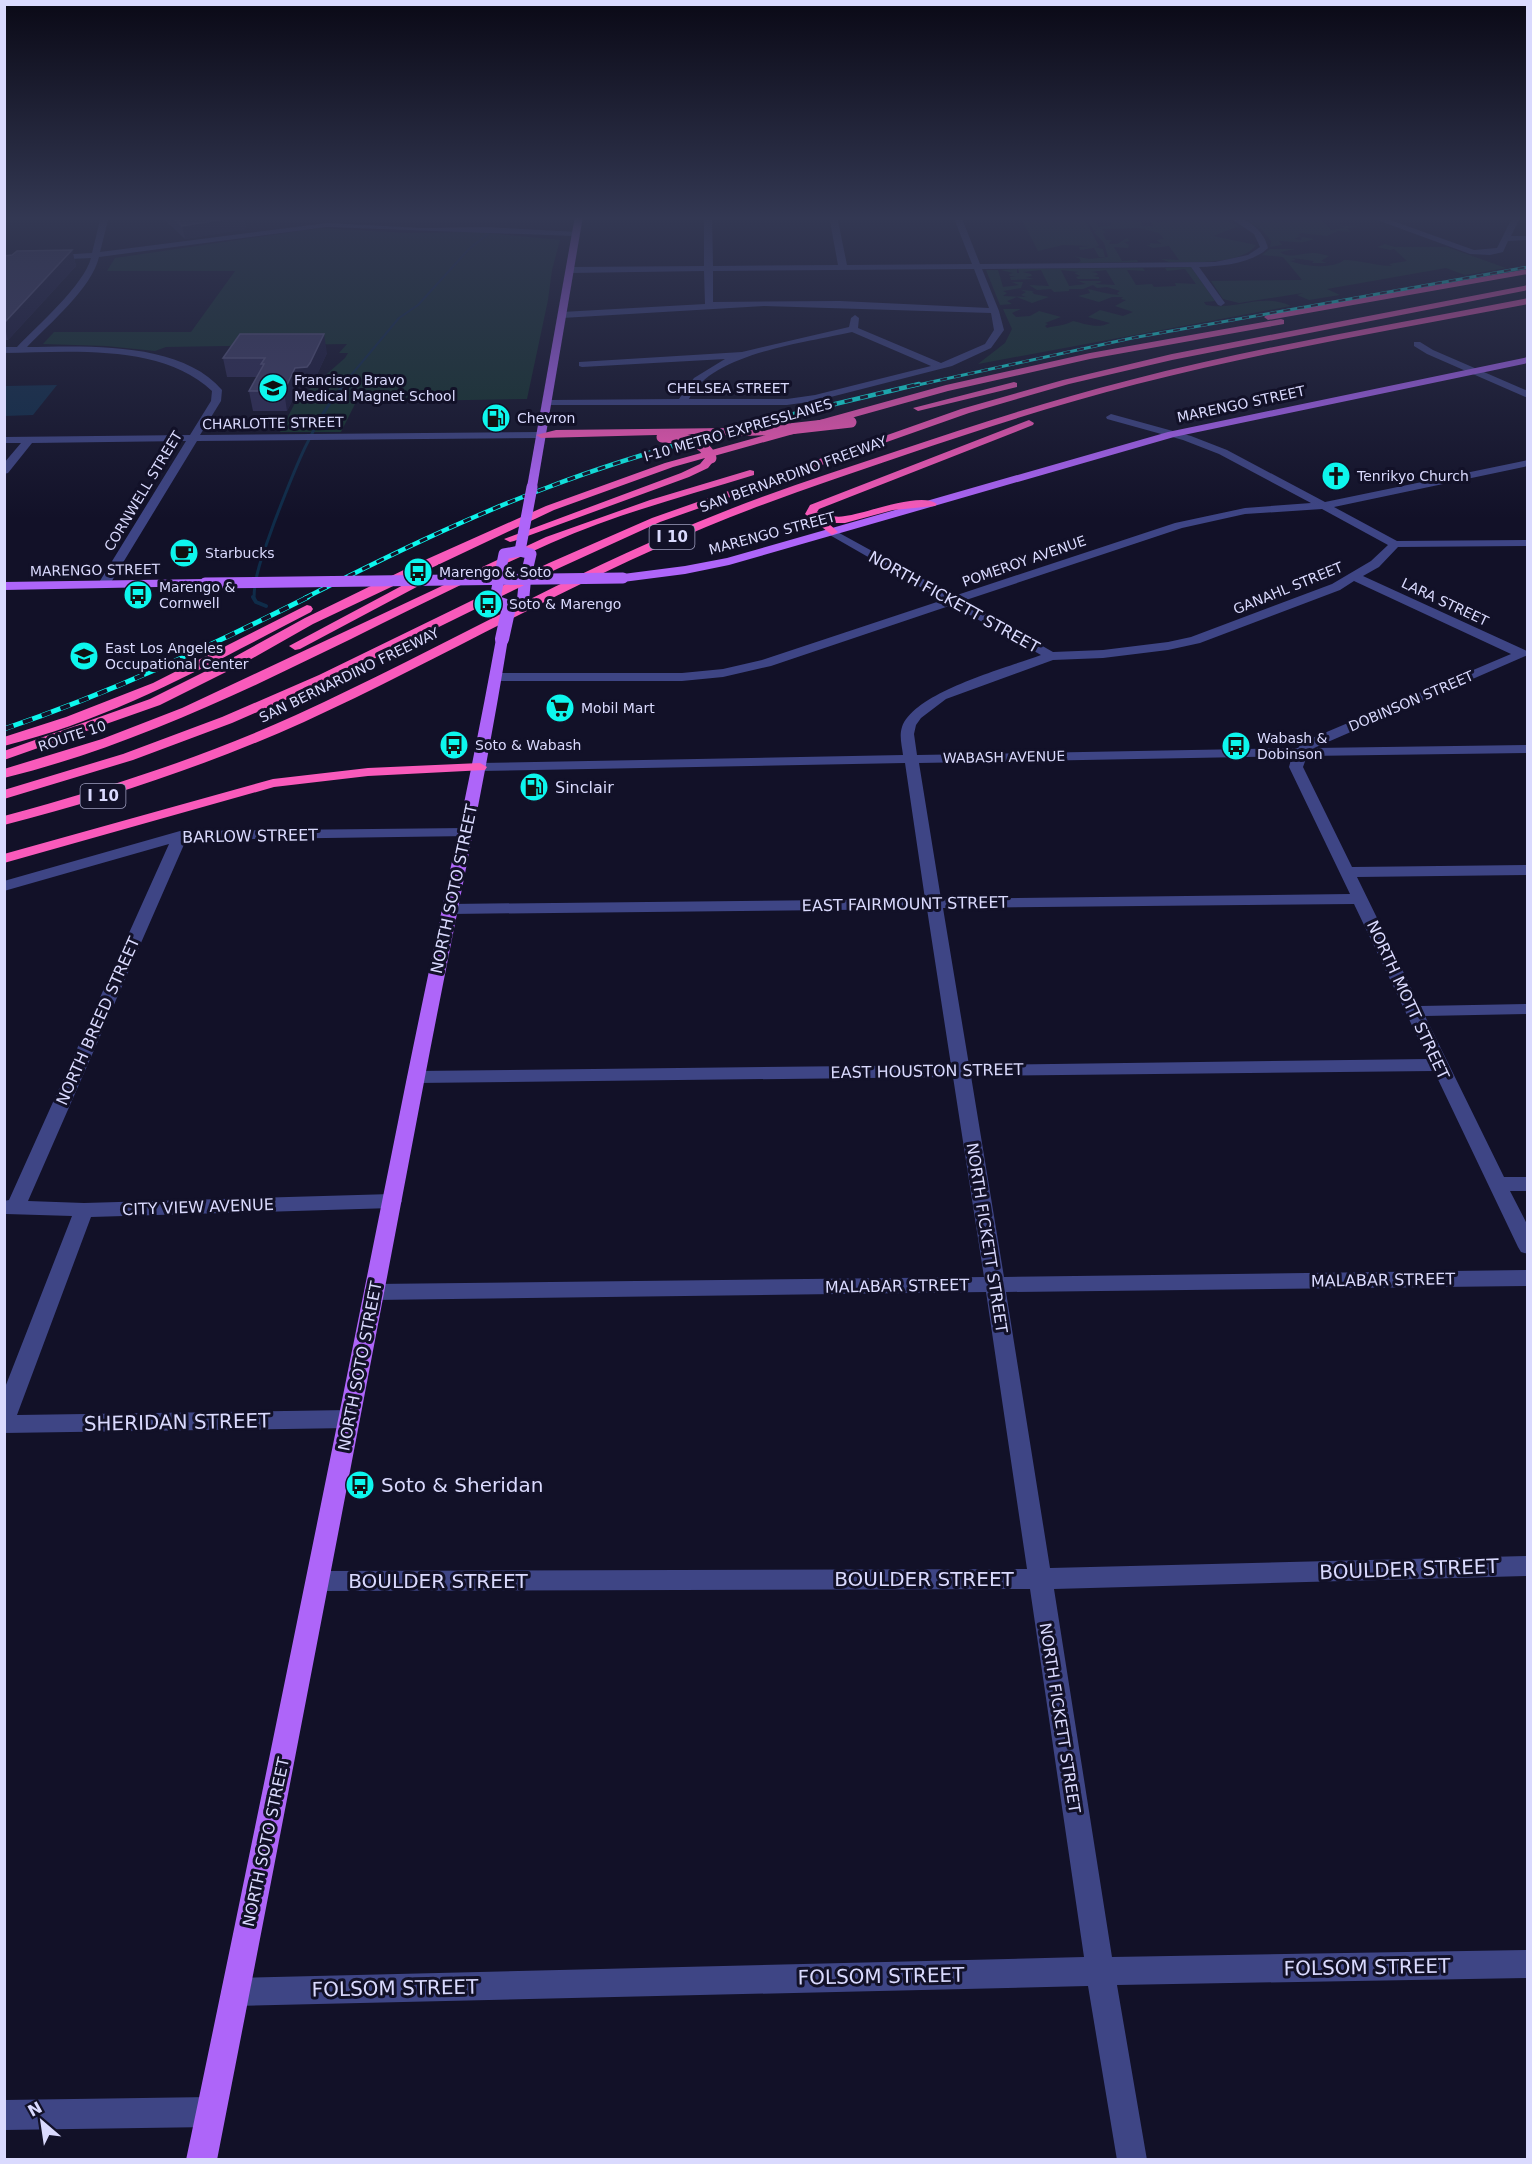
<svg xmlns="http://www.w3.org/2000/svg" width="1532" height="2164" font-family="'DejaVu Sans',sans-serif">
  <style>
    .green { fill: #14322d; fill-rule: evenodd }
    .water { fill: #0f2c49 }
    .lines { fill: none; stroke-linecap: round; stroke-linejoin: round }
    .stream-far2 { stroke: #0f2c49; stroke-width: 2 }
    .stream-far1 { stroke: #0f2c49; stroke-width: 3 }
    .stream { stroke: #0f2c49; stroke-width: 4 }
    .minor { fill: #3e4585; fill-rule: evenodd }
    .major { fill: #ae65f9; fill-rule: evenodd }
    .highway { fill: #f95abb; fill-rule: evenodd }
    .rail-far2-casing { stroke: #0df6ed; stroke-width: 3 }
    .rail-far1-casing { stroke: #0df6ed; stroke-width: 4.5 }
    .rail-casing { stroke: #0df6ed; stroke-width: 5 }
    .rail-far2 { stroke: #121128; stroke-width: 2; stroke-dasharray: 7; stroke-linecap: butt }
    .rail-far1 { stroke: #121128; stroke-width: 3; stroke-dasharray: 8; stroke-linecap: butt }
    .rail { stroke: #121128; stroke-width: 4; stroke-dasharray: 10; stroke-linecap: butt }
    .major-bridge-far1 { stroke: #ae65f9; stroke-width: 11 }
    .major-bridge { stroke: #ae65f9; stroke-width: 14 }
    .highway-bridge { stroke: #f95abb; stroke-width: 11 }
    .wall { fill: #2e2b55 }
    .shaded-wall { fill: #1b193b }
    .building { fill: #403e67; stroke: #58567f; stroke-width: 1.5 }
    .labels { text-anchor: middle; dominant-baseline: central; stroke-width: 6; stroke-linejoin: round; paint-order: stroke }
    .far-poi-label { font-size: 14px; fill: #dadafe; stroke: #121128; text-anchor: start }
    .far-street-label { font-size: 14px; fill: #dadafe; stroke: #121128 }
    .shield { fill: #121128; stroke: #9e9ebe; stroke-width: 1.5 }
    .shield-label { font-size: 15px; font-weight: bold; fill: #dadafe }
    .street-label { font-size: 16px; fill: #dadafe; stroke: #121128 }
    .poi-label { font-size: 16px; fill: #dadafe; stroke: #121128; text-anchor: start }
    .near-street-label { font-size: 20px; fill: #dadafe; stroke: #121128 }
    .near-poi-label { font-size: 20px; fill: #dadafe; stroke: #121128; text-anchor: start }
  </style>
  <rect width="100%" height="100%" fill="#121128"/>
  <!-- green -->
  <g class="green">
    <polygon points="1020,216 1083,216 1099,246 1095,247 1103,249 1105,257 1099,257 1094,248 1080,250 1079,247 1090,246 1063,245 1038,251"/>
    <path d="M1085 216H1093L1099 227 1112 225 1105 219 1113 218 1103 216H1137L1131 219 1140 221 1128 222H1141L1142 224 1137 225 1153 226 1148 216H1151L1156 222C1169 222 1176 218 1188 216 1205 214 1224 219 1239 226L1213 236 1256 245C1242 265 1191 262 1169 262L1161 259 1179 260 1169 246 1153 248 1146 245H1150V243L1162 244 1156 240 1164 239 1159 233 1139 228 1102 229 1106 233H1103L1106 240H1111L1109 244H1117L1127 238 1130 241 1124 242 1129 245 1128 248 1114 247 1122 261 1137 260 1138 262 1078 263 1081 261 1079 258 1073 256 1090 259 1108 257 1104 243 1094 232 1097 230H1093Z"/>
    <path d="M1253 216H1318L1331 230 1345 228 1337 225 1358 227 1347 228 1351 232 1338 231 1327 236 1301 233 1298 235 1301 236 1294 239 1301 240 1302 237 1314 239C1301 245 1293 241 1279 241L1282 245 1270 247 1271 241 1263 231 1247 221Z"/>
    <polygon points="320,228 408,233 477,232 560,240 552,270 548,300 527,399 356,402 341,432 280,432 296,401 345,358 348,353 339,353 347,344 166,347 155,351 106,346 43,344 54,332 191,332 235,271 107,271 115,258"/>
    <path d="M1385 244 1395 247H1447L1506 268 1465 275 1446 268 1327 289 1340 295 1309 300 1297 295 1303 293 1239 303 1223 299 1211 281 1302 280 1283 257 1262 255 1270 249H1295L1280 252C1291 260 1302 252 1314 253 1319 253 1324 255 1329 256L1321 261 1327 263H1312L1314 261 1292 258 1296 260 1290 261C1305 267 1334 269 1344 260 1361 260 1375 266 1392 266L1389 264 1407 261 1394 249 1390 250 1377 247Z"/>
    <path d="M1191 267 1215 301 1204 302 1206 305C1237 311 1260 292 1291 306L978 364 1005 343 1012 329 1003 309H1021L1012 313 1016 317 1030 316 1039 311 1061 317 1045 323 1048 324 1045 326 1047 328C1052 326 1064 326 1073 321 1086 324 1097 329 1110 323L1088 317 1100 310 1123 316 1133 312 1115 306 1126 300 1121 299 1123 297H1112L1099 302 1078 296 1090 293 1088 289C1098 291 1106 294 1119 295L1117 293 1120 291 1107 287 1097 288 1093 285 1083 289H1069V291L1054 292 1051 289 1037 290 1029 285 1049 286 1041 270 1023 272 1031 274 1032 276 1025 277 1034 279 1011 280 1010 277H1016L1010 276 1009 274 1013 273 1001 270 1017 269V273H1019L1018 269 1143 268 1145 271 1127 270 1136 285 1152 284 1154 287 1176 286 1175 283 1196 284 1185 269 1167 271 1165 268ZM1061 270 1079 272 1074 273 1080 276 1076 277 1078 279H1099V277L1093 276 1098 275 1097 273 1091 272 1106 270 1115 285 1095 284 1102 282 1100 281H1078L1086 284 1069 286Z"/>
    <polygon points="986,270 998,270 1003,287 1019,285 1012,282 1023,282 1021,288 1003,291 1007,293 1003,296 1026,297 1021,295 1026,292 1021,290 1034,291 1032,292 1034,294 1049,297 1032,303 1017,297 1007,301 1012,304 1000,305"/>
  </g>
  <!-- water -->
  <polygon class="water" points="57,385 33,415 5,416 5,386"/>
  <g class="lines">
    <!-- stream-far2 -->
    <polyline class="stream-far2" points="342,386 399,318 418,305 469,249 488,234"/>
    <!-- stream-far1 -->
    <path class="stream-far1" d="M254 598C254 574 266 546 274 523 292 476 311 424 344 384"/>
    <!-- stream -->
    <polyline class="stream" points="253,597 256,602 266,606"/>
    <!-- minor -->
    <g class="minor">
      <path d="M101 216H109L100 252 327 223 422 228 485 227 578 232 579 234 575 236 327 227 99 257C92 288 49 324 27 347 86 346 181 341 222 390L221 401 200 435 541 432 546 435 541 438 197 441 110 584 104 588 100 587 98 584 186 441 32 443 8 473 4 474V463L21 443H4V437L190 435 211 401 212 391C162 343 69 352 4 353V347H17C37 326 84 285 91 258L4 262V258L92 253Z"/>
      <path d="M704 216H712L713 266 838 265 829 216H837L847 265 972 264 953 216H961L980 264 1215 262 1248 255 1260 247 1254 234 1227 216C1246 216 1264 230 1268 248 1251 264 1222 266 1199 267L1225 303 1221 306 1218 305 1191 267 982 269 999 311 1004 330 991 348 952 366 815 401 787 405H544L543 403 548 400 679 399 694 378 725 359 582 367 579 366V362L742 352 849 327 851 318 855 315 859 318 858 328 941 363 985 344 994 330 991 313 764 306 562 318 558 315 562 312 705 304 704 271 570 273 566 270 570 267 704 266ZM974 269 989 308 840 301 713 302V271ZM852 332 931 366 815 395 787 399H689C711 353 805 343 852 332Z"/>
      <polygon points="1366,216 1379,216 1474,250 1497,248 1513,216 1521,216 1511,236 1528,236 1528,240 1508,241 1503,252 1490,255 1470,254"/>
      <polygon points="1414,342 1420,342 1433,350 1528,391 1528,398 1427,354 1414,346"/>
      <path d="M1111 414 1191 436 1227 450 1325 502 1528 460V466L1334 507 1397 541 1528 540V546L1398 547 1379 567 1363 576 1527 651 1528 655 1314 748 1528 745V753L1307 756 1303 767 1352 867 1528 865V875L1357 877 1420 1006 1528 1004V1014L1425 1016 1504 1177H1528V1191H1510L1528 1226V1254L1521 1252 1518 1247 1434 1071 971 1076 1004 1277 1528 1270V1286L1006 1292 1050 1568 1528 1556V1576L1054 1589 1112 1957 1528 1950V1978L1117 1985 1147 2160H1117L1088 1986 235 2006 225 2002 221 1992 225 1982 235 1978 1084 1957 1030 1589 319 1591 311 1588 307 1581 311 1574 319 1571 1027 1569 986 1292 374 1300 367 1297 364 1292 367 1287 374 1284 984 1277 953 1077 416 1083 410 1081 407 1077 410 1073 416 1071 951 1065 927 909 450 914 442 909 450 904 925 899 905 763 480 771 473 767 480 763 903 755C902 746 899 736 902 727 914 692 1006 668 1041 655L952 605 771 666 723 677 682 681H496L489 677 496 673H682L723 669 762 660 943 600 828 534V530L832 529 954 596 1175 523 1245 508 1311 503 1219 454 1183 440 1107 419 1106 417ZM1322 509 1388 545 1371 561 1332 584 1191 637 1168 642 1103 650 1053 652 963 601 1182 528 1245 514ZM1354 581 1511 654 1303 742 1298 748 917 755 914 734 916 725 921 718 946 699 1053 660 1103 658 1168 650 1200 643 1340 590ZM1292 756 1289 767 1350 894 941 899 919 763ZM1354 904 1428 1059 969 1065 943 908Z"/>
      <polygon points="466,828 474,833 471,836 186,840 28,1201 84,1203 392,1194 399,1196 402,1201 399,1206 392,1208 91,1217 17,1415 349,1410 357,1413 360,1419 357,1425 349,1428 4,1433 4,1390 72,1216 6,1214 4,1201 9,1200 169,844 4,891 4,881 180,831"/>
      <polygon points="211,2097 222,2101 226,2112 222,2123 211,2127 4,2130 4,2100"/>
    </g>
    <!-- major -->
    <g class="major">
      <polygon points="575,216 583,216 537,487 532,490 527,487"/>
      <polygon points="1528,357 1528,363 1174,437 729,565 685,574 623,582 617,578 623,574 685,566 727,558 1168,432"/>
      <polygon points="525,576 531,580 529,601 513,610 505,610 503,607 517,599 519,580"/>
      <polygon points="205,579 211,583 209,586 4,590 4,582"/>
      <path d="M502 635 508 639C484 788 452 934 424 1082 356 1442 287 1801 217 2160H186C261 1801 334 1442 406 1082 436 934 469 788 496 639Z"/>
    </g>
    <!-- highway -->
    <g class="highway">
      <polygon points="1528,269 1528,274 1268,320 1264,317 1268,314"/>
      <polygon points="1528,285 1528,290 1172,360 1069,384 969,413 660,522 557,569 329,681 232,723 133,760 4,799 4,790 123,754 222,717 319,675 549,563 652,518 961,409 1063,380 1172,354"/>
      <path d="M1528 298V304C1397 329 1266 351 1137 384 1059 404 981 429 905 455 838 478 771 500 706 527 568 584 439 660 304 722 208 765 106 799 4 825V816C104 789 202 758 296 715 431 653 560 578 698 522 763 495 830 473 897 451 974 425 1051 400 1130 380 1261 346 1395 324 1528 298Z"/>
      <polygon points="1281,319 1284,320 1284,324 1090,359 948,391 714,456 716,458 708,468 689,477 514,541 510,542 504,539 681,473 700,464 705,458 673,467 554,510 313,624 246,662 160,705 4,760 4,751 150,699 236,656 305,618 416,564 546,506 665,463 946,385 1090,353"/>
      <polygon points="1014,382 1017,383 1017,387 918,411 913,408"/>
      <path d="M1029 420 1034 423 1033 425 819 509 817 512C827 515 835 518 845 516 865 514 921 491 937 504L935 506 893 510 845 523H828L838 532 832 535 805 514 810 505Z"/>
      <polygon points="729,428 733,429 733,433 541,438 536,435 556,430"/>
      <path d="M750 470 754 471V475C686 496 616 514 551 543 372 622 195 731 4 778V769L102 739 182 708 546 537 650 500Z"/>
      <polygon points="422,575 426,576 426,582 300,649 295,650 289,646"/>
      <path d="M307 605 311 606 313 609 311 612C213 663 113 719 4 746V737L66 717 153 683Z"/>
      <polygon points="480,763 487,767 485,770 368,776 274,787 4,863 4,854 273,779 368,768"/>
    </g>
    <!-- rail-far2 casing -->
    <g class="rail-far2-casing">
      <polyline id="rail-far2" points="913,386 1132,338 1528,267"/>
    </g>
    <!-- rail-far1 casing -->
    <g class="rail-far1-casing">
      <path id="rail-far1" d="M305 598C384 558 463 519 546 488 666 442 794 414 919 384"/>
    </g>
    <!-- rail casing -->
    <g class="rail-casing">
      <path id="rail" d="M4 729C110 693 209 647 308 597"/>
    </g>
    <!-- rail-far2 -->
    <use href="#rail-far2" class="rail-far2"/>
    <!-- rail-far1 -->
    <use href="#rail-far1" class="rail-far1"/>
    <!-- rail -->
    <use href="#rail" class="rail"/>
    <!-- major-bridge-far1 -->
    <g class="major-bridge-far1">
      <polyline points="520,551 532,487"/>
      <polyline points="205,583 623,578"/>
      <polyline points="495,598 504,554 520,551 531,554 525,580"/>
    </g>
    <!-- major-bridge -->
    <polyline class="major-bridge" points="495,597 494,602 509,607 502,639"/>
    <!-- highway-bridge -->
    <g class="highway-bridge">
      <polyline points="729,431 789,429 851,422"/>
      <path d="M662 437C681 438 703 438 711 458"/>
    </g>
  </g>
  <!-- wall -->
  <g class="wall">
    <polygon points="152,216 244,216 246,229 185,239 167,222"/>
    <polygon points="327,216 354,216 345,218"/>
    <polygon points="72,250 76,266 8,340 4,340 4,256"/>
    <polygon points="327,353 313,383 310,386 299,387 287,411 253,411 249,391 257,377 227,377 223,358"/>
  </g>
  <!-- shaded-wall -->
  <g class="shaded-wall">
    <polygon points="244,216 246,229 185,239 182,226"/>
    <polygon points="72,250 76,266 8,340 4,323"/>
    <polygon points="324,334 327,353 313,383 310,386 299,387 287,411 284,391 295,368"/>
  </g>
  <!-- building -->
  <g class="building">
    <polygon points="172,216 243,216 182,226"/>
    <polygon points="72,250 4,323 4,256 12,255 17,251"/>
    <polygon points="240,334 324,334 310,363 307,367 295,368 284,391 249,391 264,364 261,364 265,358 223,358"/>
  </g>
  <!-- sky -->
  <linearGradient id="sky" x2="0" y2="1"><stop stop-color="#0a0916"/><stop offset="0.42" stop-color="#333853"/><stop offset="1" stop-color="#333853" stop-opacity="0"/></linearGradient>
  <rect width="1532" height="519" fill="url(#sky)"/>
  <!-- icons -->
  <defs>
    <g id="school-disc" transform="scale(1.5)"><circle r="9.5" fill="#0df6ed" stroke="#121128"/><path d="M0-5L7-2L0 1L-7-2ZM-4 1L0 2.5L4 1V4Q0 6-4 4Z" fill="#111"/></g>
    <g id="fuel-disc" transform="scale(1.5)"><circle r="9.5" fill="#0df6ed" stroke="#121128"/><path d="M-5.5-6h7V0h2V4h1.3V-2.5L3-4.5l.8-.8L6-3V5H2.5V1h-1V6h-7ZM-4.2-4.7v3.2H.2V-4.7Z" fill="#111"/></g>
    <g id="church-disc" transform="scale(1.5)"><circle r="9.5" fill="#0df6ed" stroke="#121128"/><path d="M-1.2-6h2.4v3.5h3.3v2.4h-3.3V6h-2.4V-.1h-3.3v-2.4h3.3Z" fill="#111"/></g>
    <g id="cafe-disc" transform="scale(1.5)"><circle r="9.5" fill="#0df6ed" stroke="#121128"/><path d="M-5.5-4.5H6V0H3Q3 3.5 0 3.5H-2.5Q-5.5 3.5-5.5 0ZM3-3.2v2h1.7v-2ZM-6 4.5H4V6H-6Z" fill="#111"/></g>
    <g id="bus-disc" transform="scale(1.5)"><circle r="9.5" fill="#0df6ed" stroke="#121128"/><path d="M-5-6H5V4H4V6H2V4H-2V6H-4V4H-5ZM-3.5-4V0h7V-4ZM-3.5 1.2v1.5H-2V1.2ZM2 1.2v1.5H3.5V1.2Z" fill="#111"/></g>
    <g id="supermarket-disc" transform="scale(1.5)"><circle r="9.5" fill="#0df6ed" stroke="#121128"/><path d="M-6-5.5h2.5l.6 2H6L4.5 2H-2.5L-4.4-4H-6ZM-1.5 3.2a1.3 1.3 0 1 0 .1 0ZM3 3.2a1.3 1.3 0 1 0 .1 0Z" fill="#111"/></g>
  </defs>
  <g fill-rule="evenodd">
    <use href="#school-disc" x="273" y="388"/>
    <use href="#fuel-disc" x="496" y="418"/>
    <use href="#church-disc" x="1336" y="476"/>
    <use href="#cafe-disc" x="184" y="553"/>
    <use href="#bus-disc" x="418" y="572"/>
    <use href="#bus-disc" x="138" y="595"/>
    <use href="#bus-disc" x="488" y="604"/>
    <use href="#school-disc" x="84" y="656"/>
    <use href="#supermarket-disc" x="560" y="708"/>
    <use href="#bus-disc" x="454" y="745"/>
    <use href="#bus-disc" x="1236" y="746"/>
    <use href="#fuel-disc" x="534" y="787"/>
    <use href="#bus-disc" x="360" y="1485"/>
  </g>
  <g class="labels">
    <!-- far-poi labels -->
    <g class="far-poi-label">
      <text x="294" y="380">Francisco Bravo<tspan x="294" dy="16">Medical Magnet School</tspan></text>
      <text x="517" y="418">Chevron</text>
      <text x="1357" y="476">Tenrikyo Church</text>
      <text x="205" y="553">Starbucks</text>
      <text x="439" y="572">Marengo &amp; Soto</text>
      <text x="159" y="587">Marengo &amp;<tspan x="159" dy="16">Cornwell</tspan></text>
      <text x="509" y="604">Soto &amp; Marengo</text>
      <text x="105" y="648">East Los Angeles<tspan x="105" dy="16">Occupational Center</tspan></text>
      <text x="581" y="708">Mobil Mart</text>
      <text x="1257" y="738">Wabash &amp;<tspan x="1257" dy="16">Dobinson</tspan></text>
      <text x="475" y="745">Soto &amp; Wabash</text>
    </g>
    <!-- far-street labels -->
    <g class="far-street-label">
      <text x="728" y="388">CHELSEA STREET</text>
      <text transform="translate(1241 404) rotate(-12)">MARENGO STREET</text>
      <text transform="translate(273 423) rotate(-1)">CHARLOTTE STREET</text>
      <text transform="translate(738 430) rotate(-16)">I-10 METRO EXPRESSLANES</text>
      <text transform="translate(793 474) rotate(-20)">SAN BERNARDINO FREEWAY</text>
      <text transform="translate(143 491) rotate(-59)">CORNWELL STREET</text>
      <text transform="translate(772 533) rotate(-15)">MARENGO STREET</text>
      <text transform="translate(1024 561) rotate(-19)">POMEROY AVENUE</text>
      <text transform="translate(95 570) rotate(-1)">MARENGO STREET</text>
      <text transform="translate(1288 588) rotate(-22)">GANAHL STREET</text>
      <text transform="translate(1445 602) rotate(25)">LARA STREET</text>
      <text transform="translate(349 675) rotate(-26)">SAN BERNARDINO FREEWAY</text>
      <text transform="translate(1411 701) rotate(-23)">DOBINSON STREET</text>
      <text transform="translate(72 736) rotate(-18)">ROUTE 10</text>
      <text transform="translate(1004 757) rotate(-1)">WABASH AVENUE</text>
    </g>
    <!-- shield labels -->
    <g class="shield">
      <rect x="649.5" y="525" width="45" height="24" rx="4.5"/>
      <rect x="80.5" y="784" width="45" height="24" rx="4.5"/>
    </g>
    <g class="shield-label">
      <text x="672" y="537">I 10</text>
      <text x="103" y="796">I 10</text>
    </g>
    <!-- street labels -->
    <g class="street-label">
      <text transform="translate(954 602) rotate(29)">NORTH FICKETT STREET</text>
      <text transform="translate(250 836) rotate(-1)">BARLOW STREET</text>
      <text transform="translate(454 889) rotate(-78)">NORTH SOTO STREET</text>
      <text transform="translate(905 904) rotate(-1)">EAST FAIRMOUNT STREET</text>
      <text transform="translate(1408 1000) rotate(65)">NORTH MOTT STREET</text>
      <text transform="translate(98 1021) rotate(-66)">NORTH BREED STREET</text>
      <text transform="translate(927 1071) rotate(-1)">EAST HOUSTON STREET</text>
      <text transform="translate(198 1207) rotate(-2)">CITY VIEW AVENUE</text>
      <text transform="translate(987 1238) rotate(81)">NORTH FICKETT STREET</text>
      <text transform="translate(1383 1280) rotate(-1)">MALABAR STREET</text>
      <text transform="translate(897 1286) rotate(-1)">MALABAR STREET</text>
      <text transform="translate(360 1366) rotate(-79)">NORTH SOTO STREET</text>
      <text transform="translate(1060 1718) rotate(81)">NORTH FICKETT STREET</text>
      <text transform="translate(266 1842) rotate(-78)">NORTH SOTO STREET</text>
    </g>
    <!-- poi labels -->
    <g class="poi-label">
      <text x="555" y="787">Sinclair</text>
    </g>
    <!-- near-street labels -->
    <g class="near-street-label">
      <text transform="translate(177 1422) rotate(-1)">SHERIDAN STREET</text>
      <text transform="translate(1409 1569) rotate(-2)">BOULDER STREET</text>
      <text x="924" y="1579">BOULDER STREET</text>
      <text x="438" y="1581">BOULDER STREET</text>
      <text transform="translate(1367 1967) rotate(-1)">FOLSOM STREET</text>
      <text transform="translate(881 1976) rotate(-1)">FOLSOM STREET</text>
      <text transform="translate(395 1988) rotate(-1)">FOLSOM STREET</text>
    </g>
    <!-- near-poi labels -->
    <g class="near-poi-label">
      <text x="381" y="1485">Soto &amp; Sheridan</text>
    </g>
  </g>
  <!-- border -->
  <rect width="1532" height="2164" fill="none" stroke="#dadafe" stroke-width="12"/>
  <!-- north arrow -->
  <g transform="translate(42 2122) rotate(331)" stroke="#121128" stroke-width="4.5" paint-order="stroke">
  <path d="M0-4.5L10 22L0 15L-10 22Z" fill="#dadafe"/>
  <text y="-9" font-size="16" font-weight="bold" text-anchor="middle" fill="#dadafe">N</text>
  </g>
</svg>
